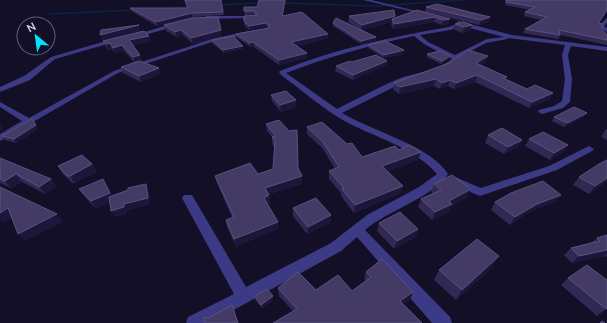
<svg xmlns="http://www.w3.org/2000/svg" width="607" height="323" font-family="Mulish,sans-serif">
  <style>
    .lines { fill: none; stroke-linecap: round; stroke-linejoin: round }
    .stream { stroke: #0c2248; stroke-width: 1.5 }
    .minor { fill: #3d3a85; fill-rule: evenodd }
    .wall { fill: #312854 }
    .shaded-wall { fill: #1d163a }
    .building { fill: #433a66; stroke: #5a527e }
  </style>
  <rect width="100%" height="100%" fill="#130f26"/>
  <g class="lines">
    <!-- stream -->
    <g class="stream">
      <polyline points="282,3 376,6 463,0"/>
      <polyline points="219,5 262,3"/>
      <polyline points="175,8 190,7"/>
      <polyline points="49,14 135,10"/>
    </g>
    <!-- minor -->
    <g class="minor">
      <polygon points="363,0 371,0 429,14 427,15"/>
      <polygon points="206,16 254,16 256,17 254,18 204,19"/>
      <polygon points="607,18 607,23 604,26 607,28 607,32 598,26"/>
      <path d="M458 21 512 35 607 47V51L571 46 568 55 572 79 570 102 563 108 542 114 538 112 539 110 554 106 562 101 565 79 562 55 565 45 508 38 507 39 486 43 465 54 447 68 402 83 342 113C371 131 430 145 448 174 435 196 387 211 365 230L450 317 452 323H432L357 237 341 251 210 323H186L188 317 234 294 182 198 184 195H192L246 287 331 243 367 215 419 187 437 174C413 146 372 137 341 119 319 106 301 89 281 75L279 72 280 71C334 49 391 37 449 27L456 24ZM462 26 504 37 487 39 455 55 428 42 420 35 450 30ZM414 36 424 44 452 59C440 70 414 73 398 79 377 88 357 99 337 109L286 73C327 57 371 45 414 36Z"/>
      <polygon points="178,22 181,24 180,25 134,38 131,36"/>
      <polygon points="248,31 251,33 250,34 215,41 118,73 0,141 0,134 22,121 0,107 0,102 29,118 114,71 212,39"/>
      <polygon points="116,38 119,40 118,41 55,59 30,80 0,92 0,87 24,76 51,57"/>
      <polygon points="589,146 594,149 592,151 557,170 480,196 451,184 450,181 451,178 455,177 481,188 549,166"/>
    </g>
  </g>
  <!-- wall -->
  <g class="wall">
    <polygon points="184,0 221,0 224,15 193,17 157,26 131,11 130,8 187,8"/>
    <polygon points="259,0 287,0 285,4 283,16 328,34 328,38 296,46 307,58 279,65 254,47 251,47 237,38 236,34 268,28 267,27 249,30 244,25 244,21 254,15 254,14 245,15 244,11 257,7"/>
    <polygon points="506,0 607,0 607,12 606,12 599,22 602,29 607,35 607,45 560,35 558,39 523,33 525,29 541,20 524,16 525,12 530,10 505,5"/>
    <polygon points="426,7 490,17 489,22 479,25 425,12"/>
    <polygon points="417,10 450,19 448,24 442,25 434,22 393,29 391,24 392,22 361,30 376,37 376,40 361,44 333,26 333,23 360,29 348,22 349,16 395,18"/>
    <polygon points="455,24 472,25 470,30 462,33 453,29"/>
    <polygon points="164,25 221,36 193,44 183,35 177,37 166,31"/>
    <polygon points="149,36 151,41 133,45 142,60 135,63 124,51 115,53 112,49 108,50 105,46 103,41"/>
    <polygon points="212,40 243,49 224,53 212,43"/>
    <polygon points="368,45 404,50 404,54 384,58 368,48"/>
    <polygon points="427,54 450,56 449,59 441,64 427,57"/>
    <polygon points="352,62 387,65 353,80 335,71 336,66"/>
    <polygon points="486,62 481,65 506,80 550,99 529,108 475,82 454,89 448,86 440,89 434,86 399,94 393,89 394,83"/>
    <polygon points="121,67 160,74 141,82 123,73"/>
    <polygon points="271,95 296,100 296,107 281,112 272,101"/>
    <polygon points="554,117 584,117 564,127 552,121"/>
    <polygon points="32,119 38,129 16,143 5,140 2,136"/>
    <polygon points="279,120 298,168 302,176 302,184 269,194 270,203 267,204 278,222 278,229 236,246 227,227 226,220 232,217 217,183 215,176 258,174 273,169 274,147 272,144 272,137 267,131 266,124"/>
    <polygon points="307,127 362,157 399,150 418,160 388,171 401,193 354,213 341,196 341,193 329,179 329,171 335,169 323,149 307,134"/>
    <polygon points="606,129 607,129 607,140 601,137"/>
    <polygon points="488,135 522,140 518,147 504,154 485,143"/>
    <polygon points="529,139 568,145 563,152 550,160 525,146"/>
    <polygon points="0,158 51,179 56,187 45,194 22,182 11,188 0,183"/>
    <polygon points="92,164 96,172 75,183 72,183 63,174 58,166"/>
    <polygon points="579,177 607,181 589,194 573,185"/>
    <polygon points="146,184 148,190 150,204 127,210 127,213 115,217 110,202 96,209 84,196 79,189 112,196"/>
    <polygon points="434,184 467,197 451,206 449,212 432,220 418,207 421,199 433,193 431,192"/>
    <polygon points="495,202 555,202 531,211 510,225 491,210"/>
    <polygon points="293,208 331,215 330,223 307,234 293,216"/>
    <polygon points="379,223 418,229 416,237 394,249 377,231"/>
    <polygon points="607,235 607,257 605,256 572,263 564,255 571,248 592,242 597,238"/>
    <polygon points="492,267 456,300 434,280 439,270"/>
    <polygon points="366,272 413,292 410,300 403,304 293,311 279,296 278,288 352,291 366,280 364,279"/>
    <polygon points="568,278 607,308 597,316 561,285"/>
    <polygon points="255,296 273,296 273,300 262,308 255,300"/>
  </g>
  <!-- shaded-wall -->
  <g class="shaded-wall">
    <polygon points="285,0 287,0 285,4 282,20 282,16"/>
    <polygon points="192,13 193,17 157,26 156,22"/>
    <polygon points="395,16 394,22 392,19 392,22 361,30 362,25"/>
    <polygon points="435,17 434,22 393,29 394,24"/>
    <polygon points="490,17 489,22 479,25 481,20"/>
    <polygon points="450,19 448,24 442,25 443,20"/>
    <polygon points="266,23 267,27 249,30 249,26"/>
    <polygon points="139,25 141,31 103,41 100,35"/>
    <polygon points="472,25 470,30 462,33 464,27"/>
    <polygon points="181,30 183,35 177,37 175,32"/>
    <polygon points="221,30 221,36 193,44 191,38"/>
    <polygon points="328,34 328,38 292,47 291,42"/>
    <polygon points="149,36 151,41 131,45 129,40"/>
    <polygon points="376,37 376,40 361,44 361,41"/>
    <polygon points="253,42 254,47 251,47 250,43"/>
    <polygon points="110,43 112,49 108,50 106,44"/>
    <polygon points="122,45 124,51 115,53 113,48"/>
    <polygon points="243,46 243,49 224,53 223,50"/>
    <polygon points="404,50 404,54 384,58 384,55"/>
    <polygon points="307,53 307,58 279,65 279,60"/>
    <polygon points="140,55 142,60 135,63 133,57"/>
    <polygon points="450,56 449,59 441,64 442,61"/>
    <polygon points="488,56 486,62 474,69 476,63"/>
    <polygon points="387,61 387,65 353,80 353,75"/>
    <polygon points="159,68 160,74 141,82 139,76"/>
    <polygon points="477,75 475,82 454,89 456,83"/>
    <polygon points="436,79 434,86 399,94 400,87"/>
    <polygon points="450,80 448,86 440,89 442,83"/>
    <polygon points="553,93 550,99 529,108 532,102"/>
    <polygon points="296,100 296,107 281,112 280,105"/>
    <polygon points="587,113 584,117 564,127 567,123"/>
    <polygon points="0,124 4,130 0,132"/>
    <polygon points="36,125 38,129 16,143 14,139"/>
    <polygon points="522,140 518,147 504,154 508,147"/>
    <polygon points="568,145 563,152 550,160 554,153"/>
    <polygon points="421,152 418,160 381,174 382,166"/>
    <polygon points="92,164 96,172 75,183 70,176"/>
    <polygon points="16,174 22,182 11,188 5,181"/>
    <polygon points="302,176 302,184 265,195 265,188"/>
    <polygon points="607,178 607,181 589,194 595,186"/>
    <polygon points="51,179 56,187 45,194 39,187"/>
    <polygon points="146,184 148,190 150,204 127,210 127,213 115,217 111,211 124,204"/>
    <polygon points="107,186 115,200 96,209 91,201"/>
    <polygon points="403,186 401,193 354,213 355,205"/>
    <polygon points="471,189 467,197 451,206 449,212 432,220 435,212 449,201"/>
    <polygon points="269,195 270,203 264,205 264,198"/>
    <polygon points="561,195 555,202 531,211 510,225 515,217 537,204"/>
    <polygon points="8,208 15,215 4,223 0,219 0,213"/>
    <polygon points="57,214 63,222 25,241 18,234"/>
    <polygon points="331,215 330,223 307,234 308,227"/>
    <polygon points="278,222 278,229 236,246 234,239"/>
    <polygon points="418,229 416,237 394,249 397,241"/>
    <polygon points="607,250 607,254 605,256 572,263 579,256"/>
    <polygon points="499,256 492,267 456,300 462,290"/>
    <polygon points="413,292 410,300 398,308 400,301"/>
    <polygon points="273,296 273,300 262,308 261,305"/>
  </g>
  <!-- building -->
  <g class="building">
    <polygon points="185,0 221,0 223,12 192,13 156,22 130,8 188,8"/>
    <polygon points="259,0 285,0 282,16 302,12 328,34 291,42 307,53 279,60 253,42 250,43 236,34 269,28 269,25 266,23 249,26 244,21 244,16 257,15 254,11 244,11 244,7 257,7"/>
    <polygon points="506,0 607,0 607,10 599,22 602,25 602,29 607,35 607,40 559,30 560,35 525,29 547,17 525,12 535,7 506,2"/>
    <polygon points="437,4 490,17 481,20 426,7"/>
    <polygon points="394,10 395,16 362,25 349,16"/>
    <polygon points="417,10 450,19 443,20 435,17 394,24 392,19"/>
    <polygon points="218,17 221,30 191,38 181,30 175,32 164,25 192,18"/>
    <polygon points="336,18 376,37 361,41 333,23"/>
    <polygon points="463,22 472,25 464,27 455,24"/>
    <polygon points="139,25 100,35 101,30"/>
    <polygon points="144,31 149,36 129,40 140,55 133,57 122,45 113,48 110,43 106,44 103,41"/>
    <polygon points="233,36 243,46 223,50 212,40"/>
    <polygon points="385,41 404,50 384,55 368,45"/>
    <polygon points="468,50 488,56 476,63 507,77 503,78 527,89 535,85 553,93 532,102 477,75 456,83 450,80 442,83 436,79 400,87 394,83 449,63"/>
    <polygon points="440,51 450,56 442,61 427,54"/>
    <polygon points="376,55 387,61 353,75 336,66 350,61 352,62"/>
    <polygon points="139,61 159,68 139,76 121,67"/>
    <polygon points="286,91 296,100 280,105 271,95"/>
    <polygon points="574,107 587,113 567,123 554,117"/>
    <polygon points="32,119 36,125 14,139 2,136"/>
    <polygon points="279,120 289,131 297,130 298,168 302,176 265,188 269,195 264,198 278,222 234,239 226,220 234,217 215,176 250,163 258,174 273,169 275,141 272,137 276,136 266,124"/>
    <polygon points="322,122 347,144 352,143 362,157 395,146 399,150 409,145 421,152 382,166 403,186 355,205 342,189 344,188 329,171 339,167 323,142 307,127"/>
    <polygon points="502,128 522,140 508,147 488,135"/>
    <polygon points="543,132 568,145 554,153 529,139"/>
    <polygon points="82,155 92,164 70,176 67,176 58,166"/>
    <polygon points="0,158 51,179 39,187 16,174 5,181 0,179"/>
    <polygon points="607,160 607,178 595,186 579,177 599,164"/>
    <polygon points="452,175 471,189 449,201 452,204 435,212 421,199 441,190 434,184"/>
    <polygon points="103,179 110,193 91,201 79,189"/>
    <polygon points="543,181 561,195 537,204 515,217 495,202 511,193"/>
    <polygon points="146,184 148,198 124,204 124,207 111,211 109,197 128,190 128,188"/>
    <polygon points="0,187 57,214 18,234 8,208 0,213"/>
    <polygon points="316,198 331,215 308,227 293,208"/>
    <polygon points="400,212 418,229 397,241 379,223"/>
    <polygon points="607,235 607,250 579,256 571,248 600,241 597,238"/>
    <polygon points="477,239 499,256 462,290 439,270"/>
    <polygon points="382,259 413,292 400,301 422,323 273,323 297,309 278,288 298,272 316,290 338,275 352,291 371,277 366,272"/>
    <polygon points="587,265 607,280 607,308 606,309 568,278"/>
    <polygon points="267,289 273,296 261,305 255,296"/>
    <polygon points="232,305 238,323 205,323 204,318 208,318"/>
    <polygon points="602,321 605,323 600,323"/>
  </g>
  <!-- north arrow -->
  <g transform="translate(36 36) rotate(331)"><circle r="19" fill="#130f26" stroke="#625e7d"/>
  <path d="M0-3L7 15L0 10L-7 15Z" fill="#00e5ff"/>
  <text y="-6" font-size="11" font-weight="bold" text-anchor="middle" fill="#d9d4ff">N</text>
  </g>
</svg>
